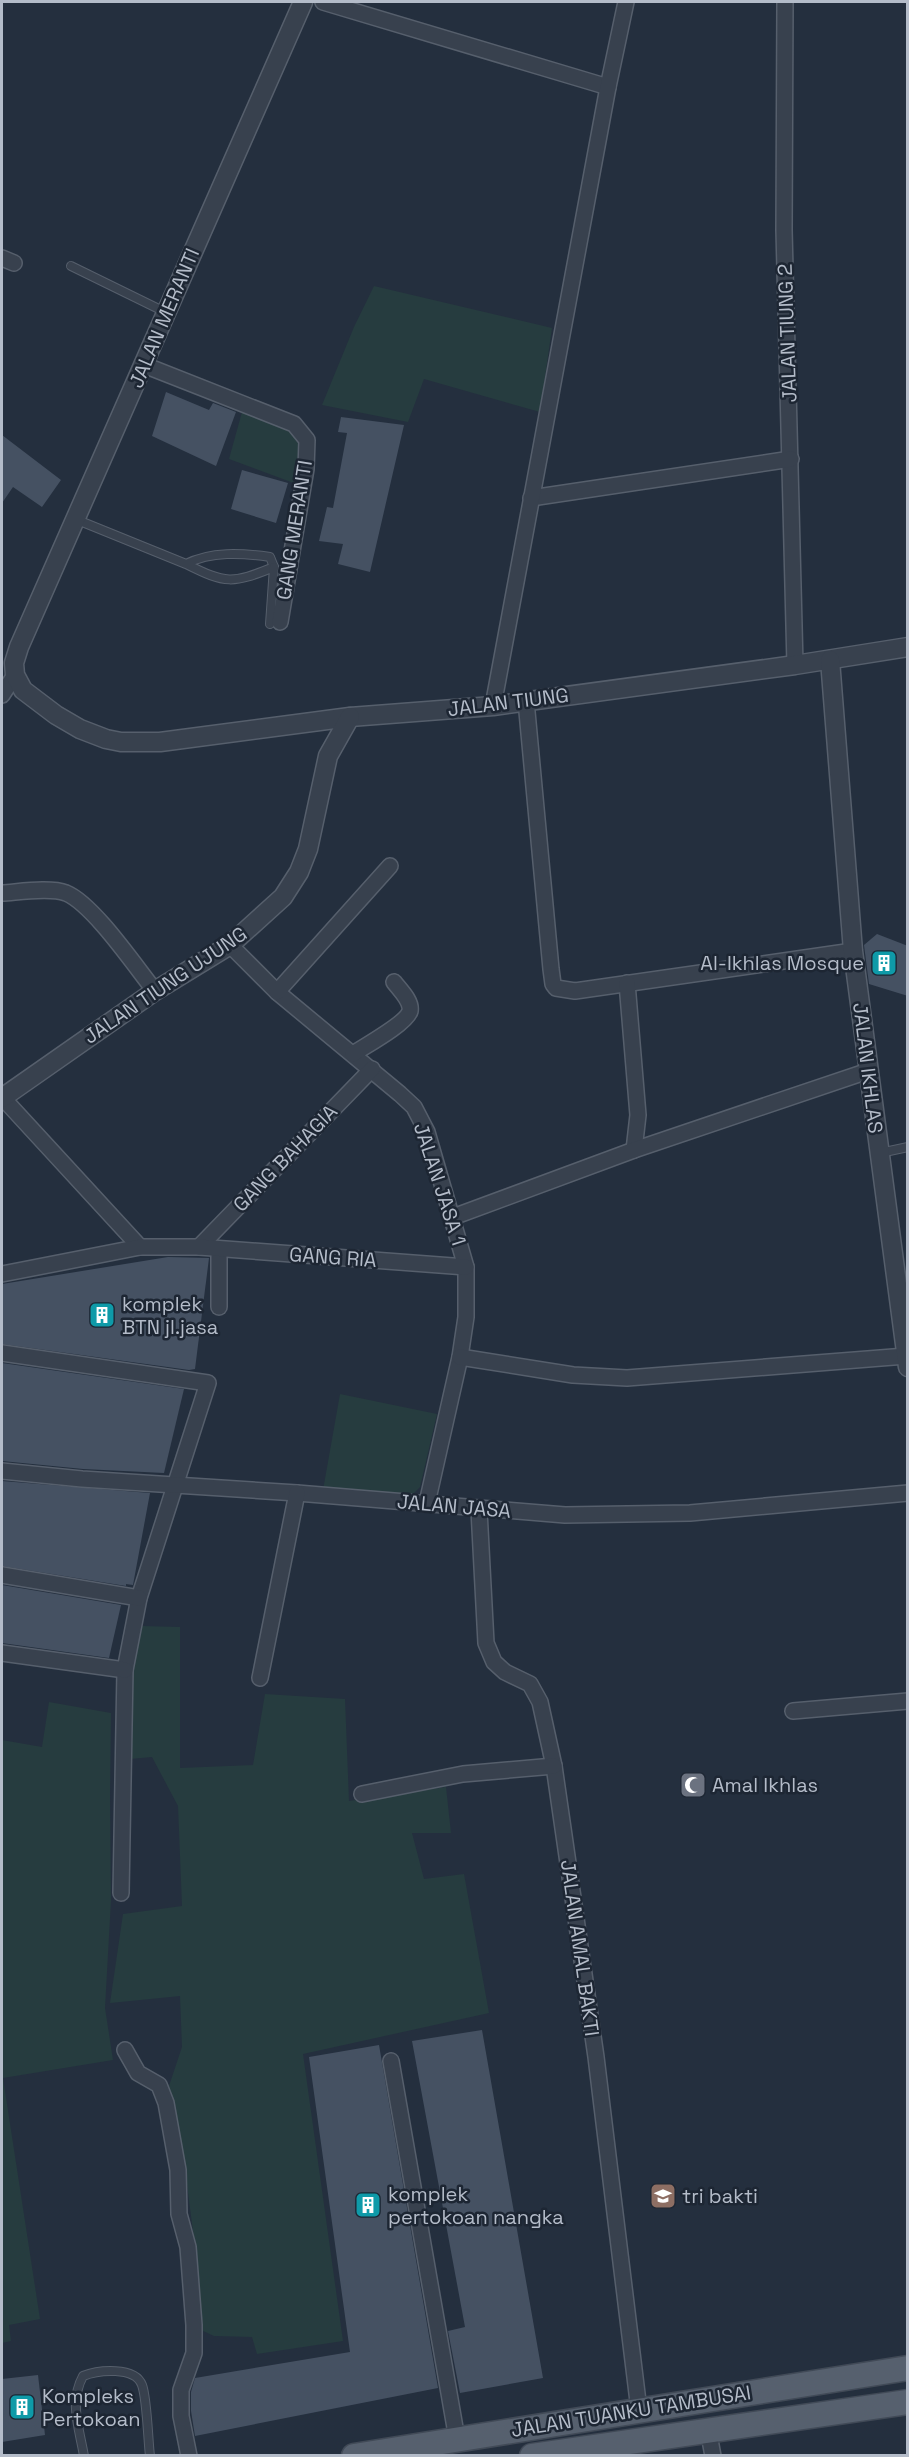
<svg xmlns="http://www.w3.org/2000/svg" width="909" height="2457" font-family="'Space Grotesk',sans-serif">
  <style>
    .green { fill: #263c3f }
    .building { fill: #455162 }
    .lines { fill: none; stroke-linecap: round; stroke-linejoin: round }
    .service-casing { stroke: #565f6c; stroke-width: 10 }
    .minor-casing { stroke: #565f6c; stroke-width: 18 }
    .tertiary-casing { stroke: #565f6c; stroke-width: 21 }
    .primary-casing { stroke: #414a57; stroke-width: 27 }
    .service { stroke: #38414e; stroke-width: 8 }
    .minor { stroke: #38414e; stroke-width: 15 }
    .tertiary { stroke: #38414e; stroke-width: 18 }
    .primary { stroke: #56606e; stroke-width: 24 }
    .labels { text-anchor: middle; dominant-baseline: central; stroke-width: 5; stroke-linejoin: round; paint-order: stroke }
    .street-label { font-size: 20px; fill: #b4bcc9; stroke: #1d2633 }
    .poi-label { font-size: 20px; fill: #b4bcc9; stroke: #1d2633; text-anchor: start }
  </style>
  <rect width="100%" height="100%" fill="#242f3e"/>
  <!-- green -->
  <g class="green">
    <polygon points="374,286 552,328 540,412 424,379 408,422 322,405 354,327"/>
    <polygon points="242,412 294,431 300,444 299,485 229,459"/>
    <polygon points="340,1394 437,1414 420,1487 412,1495 323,1490"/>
    <polygon points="142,1626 180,1627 180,1768 253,1765 265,1694 345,1699 349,1801 446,1787 451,1833 412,1833 424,1879 464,1874 489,2013 303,2054 343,2341 257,2354 252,2337 214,2336 201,2330 194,2239 183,2154 169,2086 182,2047 180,1996 110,2003 123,1914 182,1906 178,1806 152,1757 130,1759 131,1679"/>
    <polygon points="49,1702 111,1713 110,1797 111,1900 105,2008 113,2060 3,2078 40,2319 9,2325 11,2341 2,2343 2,1740 42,1747"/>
  </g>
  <!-- building -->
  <g class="building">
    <polygon points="166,392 209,410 213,403 236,412 216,466 152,436"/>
    <polygon points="341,417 404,425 370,572 338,564 343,544 319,541 327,507 333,508 347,433 338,432"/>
    <polygon points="2,435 61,480 42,507 13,487 2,503"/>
    <polygon points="242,470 288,483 276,523 231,509"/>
    <polygon points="877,934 908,946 908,996 869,984 864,945"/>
    <polygon points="168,1257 209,1258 195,1369 189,1370 2,1344 2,1284"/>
    <polygon points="2,1363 184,1389 164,1473 83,1469 2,1461"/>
    <polygon points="2,1481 150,1493 133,1585 126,1584 126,1586 2,1566"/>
    <polygon points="2,1585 121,1605 109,1658 2,1643"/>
    <polygon points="482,2030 543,2378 460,2393 448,2331 465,2327 412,2041"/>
    <polygon points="379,2045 438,2388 195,2436 191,2411 191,2392 195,2378 350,2352 309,2057"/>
    <polygon points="38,2375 45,2435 2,2442 2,2379"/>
  </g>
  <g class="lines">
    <!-- service casing -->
    <g class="service-casing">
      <g id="service">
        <polyline points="71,266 165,312"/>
        <path d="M75 519 186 564C211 551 242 553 270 557L274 567C232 584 226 584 186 564"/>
        <polyline points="270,624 274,567"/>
        <polyline points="880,1153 908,1147"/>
        <path d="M84 2456C79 2427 69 2402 83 2376 98 2370 135 2366 142 2385 147 2398 148 2440 150 2456"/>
      </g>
    </g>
    <!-- minor casing -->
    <g class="minor-casing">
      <g id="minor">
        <polyline points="323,2 608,87"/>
        <polyline points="785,2 784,230 795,665"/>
        <polyline points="2,258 14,263"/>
        <polyline points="144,365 294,424 307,440 306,469 280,622"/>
        <polyline points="531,498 791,459"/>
        <polyline points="2,695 15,675"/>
        <polyline points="526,701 551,969 553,984 556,988 575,991 853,951"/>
        <polyline points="493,706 608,87 626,2"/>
        <path d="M2 893C19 892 50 887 66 893 93 904 135 966 155 991"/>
        <polyline points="230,945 277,992 400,1094 414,1107 427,1132 466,1267 466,1317 460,1357 427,1503"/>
        <polyline points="627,983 638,1115 634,1150"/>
        <polyline points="277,992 390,866"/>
        <path d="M353 1054C365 1046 407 1023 410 1011 412 1001 400 990 394 982"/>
        <polyline points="2,1097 140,1247"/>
        <polyline points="453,1217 634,1150 868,1071"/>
        <polyline points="199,1247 372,1069"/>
        <polyline points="219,1249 219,1307"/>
        <polyline points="2,1274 140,1247 199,1247 466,1267"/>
        <polyline points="2,1353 208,1383 139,1598 125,1670 121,1893"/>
        <polyline points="460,1357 573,1375 627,1378 906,1356"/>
        <polyline points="2,1471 82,1479 297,1493 565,1515 690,1513 908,1493"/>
        <polyline points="479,1510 486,1643 494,1662 505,1672 530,1684 540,1702 554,1766 596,2057 639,2410"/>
        <polyline points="2,1575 139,1598"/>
        <polyline points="2,1653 125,1670"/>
        <polyline points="260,1678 297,1493"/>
        <polyline points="793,1711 908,1701"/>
        <polyline points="362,1794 463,1774 554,1766"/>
        <polyline points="125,2050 138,2073 159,2085 166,2103 178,2170 179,2214 188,2247 194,2325 194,2353 181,2390 181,2416 189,2456"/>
        <polyline points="391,2061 457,2439"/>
        <polyline points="708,2429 713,2456"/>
      </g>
    </g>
    <!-- tertiary casing -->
    <g class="tertiary-casing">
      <g id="tertiary">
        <polyline points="303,2 19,647 14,663 15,675 23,690 56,715 80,729 106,739 121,742 160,742 350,717 493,706 795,665 908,647"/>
        <polyline points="830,660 853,951 908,1367"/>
        <polyline points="2,1098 155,991 230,945 283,897 299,872 308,849 328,756 350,717"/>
      </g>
    </g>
    <!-- primary casing -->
    <g class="primary-casing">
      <g id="primary">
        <polyline points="354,2456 908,2368"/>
        <polyline points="532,2456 908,2402"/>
      </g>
    </g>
    <!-- service -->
    <use href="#service" class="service"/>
    <!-- minor -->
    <use href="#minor" class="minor"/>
    <!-- tertiary -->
    <use href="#tertiary" class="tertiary"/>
    <!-- primary -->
    <use href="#primary" class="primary"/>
  </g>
  <!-- icons -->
  <defs>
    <g id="building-square" transform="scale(1.35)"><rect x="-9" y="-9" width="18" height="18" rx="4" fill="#0f9aa8" stroke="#1d2633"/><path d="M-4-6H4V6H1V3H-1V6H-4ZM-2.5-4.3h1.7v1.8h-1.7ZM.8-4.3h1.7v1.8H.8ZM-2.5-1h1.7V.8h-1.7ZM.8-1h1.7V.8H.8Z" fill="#fff"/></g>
    <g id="mosque-square" transform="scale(1.35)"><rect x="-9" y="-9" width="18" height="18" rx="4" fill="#6b7280" stroke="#1d2633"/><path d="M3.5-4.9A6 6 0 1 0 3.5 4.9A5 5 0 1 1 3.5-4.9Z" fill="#fff"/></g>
    <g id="school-square" transform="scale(1.35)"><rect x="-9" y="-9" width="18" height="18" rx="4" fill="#8d6e63" stroke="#1d2633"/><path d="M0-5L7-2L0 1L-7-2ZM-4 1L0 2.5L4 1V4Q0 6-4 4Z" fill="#fff"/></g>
  </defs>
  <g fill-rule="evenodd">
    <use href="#building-square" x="884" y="963"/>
    <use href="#building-square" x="102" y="1315"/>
    <use href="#mosque-square" x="693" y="1785"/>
    <use href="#school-square" x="663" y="2196"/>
    <use href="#building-square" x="368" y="2205"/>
    <use href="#building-square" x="22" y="2407"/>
  </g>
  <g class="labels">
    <!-- street labels -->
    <g class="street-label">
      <text transform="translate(164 318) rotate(-67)">JALAN MERANTI</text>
      <text transform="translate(787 333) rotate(-92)">JALAN TIUNG 2</text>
      <text transform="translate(294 530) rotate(-81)">GANG MERANTI</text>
      <text transform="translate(508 702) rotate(-7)">JALAN TIUNG</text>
      <text transform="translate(165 985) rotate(-34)">JALAN TIUNG UJUNG</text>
      <text transform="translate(868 1068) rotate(83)">JALAN IKHLAS</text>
      <text transform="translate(285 1158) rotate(-46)">GANG BAHAGIA</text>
      <text transform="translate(440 1184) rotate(72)">JALAN JASA 1</text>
      <text transform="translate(333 1257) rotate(4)">GANG RIA</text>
      <text transform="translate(454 1506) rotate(5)">JALAN JASA</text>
      <text transform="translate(580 1948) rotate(82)">JALAN AMAL BAKTI</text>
      <text transform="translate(631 2411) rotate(-9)">JALAN TUANKU TAMBUSAI</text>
    </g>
    <!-- poi labels -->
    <g class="poi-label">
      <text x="864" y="963" text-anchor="end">Al-Ikhlas Mosque</text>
      <text x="122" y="1304">komplek<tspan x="122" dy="23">BTN jl.jasa</tspan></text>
      <text x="712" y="1785">Amal Ikhlas</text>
      <text x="388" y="2194">komplek<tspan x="388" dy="23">pertokoan nangka</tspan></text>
      <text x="682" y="2196">tri bakti</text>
      <text x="42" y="2396">Kompleks<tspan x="42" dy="23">Pertokoan</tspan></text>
    </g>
  </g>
  <!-- border -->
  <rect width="909" height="2457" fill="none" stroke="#b4bcc9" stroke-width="6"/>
</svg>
